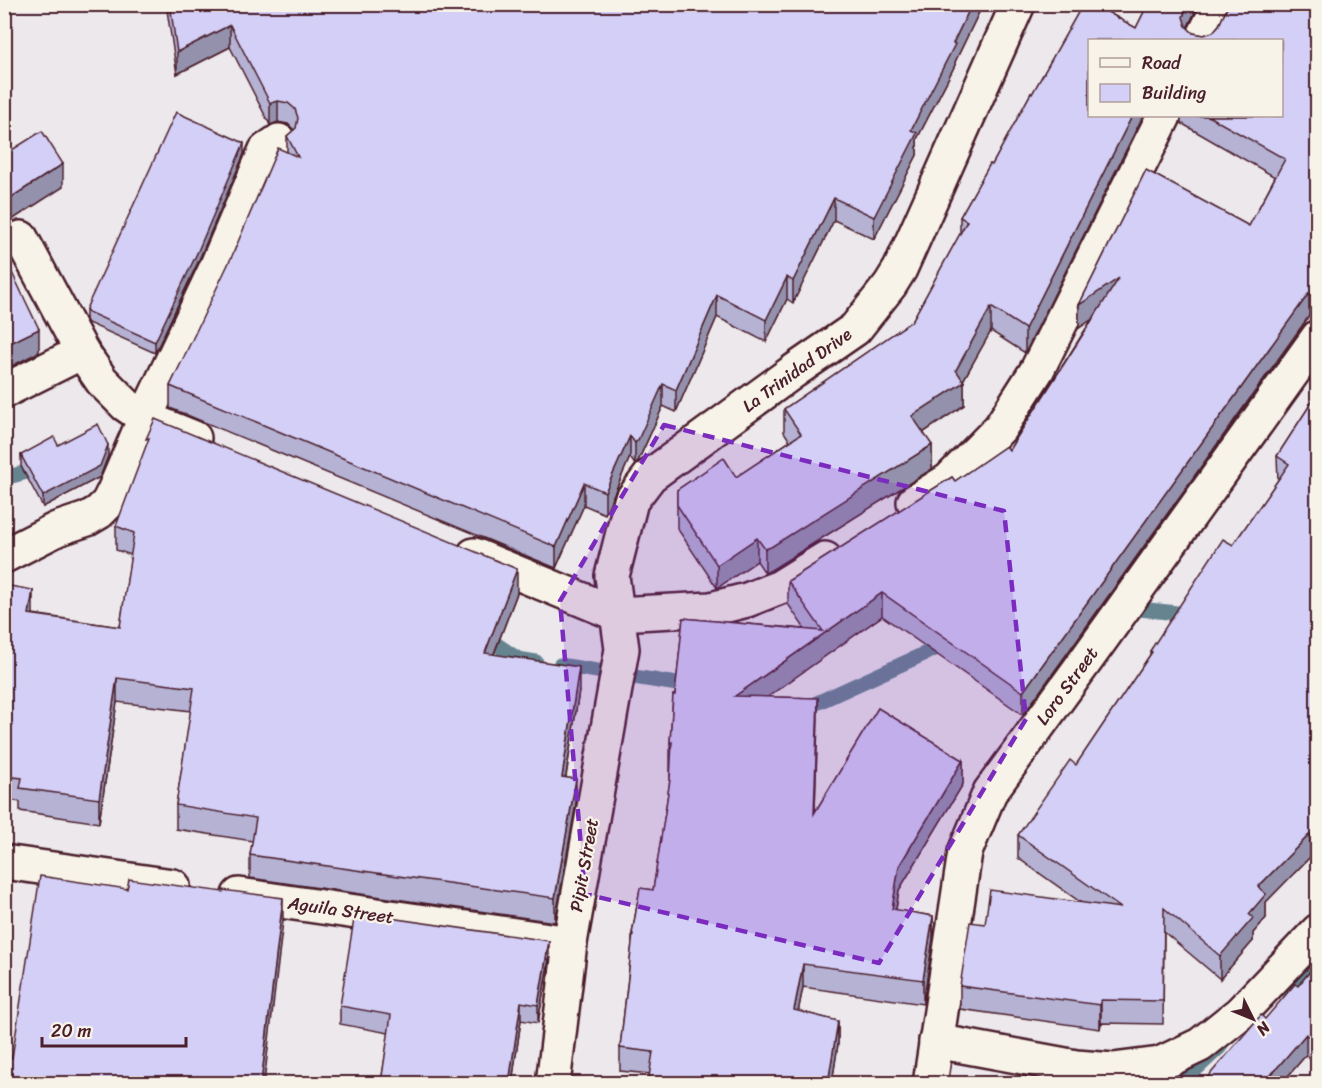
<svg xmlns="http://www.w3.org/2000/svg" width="1322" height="1088" font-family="Sriracha,sans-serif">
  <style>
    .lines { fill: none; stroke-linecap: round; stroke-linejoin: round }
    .stream { stroke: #668490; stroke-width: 15 }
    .minor-casing { stroke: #4a1f2b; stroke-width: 38 }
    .minor { stroke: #f7f3e8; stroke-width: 33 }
    .wall { fill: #b5b2d4; stroke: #4a1f2b; stroke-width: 1.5 }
    .shaded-wall { fill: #9491ad; stroke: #4a1f2b; stroke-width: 1.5 }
    .building { fill: #d3cff7; stroke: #4a1f2b; stroke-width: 1.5 }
    .marked { fill: #7b2cbf; fill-opacity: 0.2; stroke: #7b2cbf; stroke-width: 4.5; stroke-dasharray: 12 8; stroke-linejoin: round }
    .labels { text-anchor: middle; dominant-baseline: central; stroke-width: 4.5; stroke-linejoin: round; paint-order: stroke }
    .street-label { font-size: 18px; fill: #4a1f2b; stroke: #f7f3e8 }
  </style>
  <rect width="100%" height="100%" fill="#ece8ec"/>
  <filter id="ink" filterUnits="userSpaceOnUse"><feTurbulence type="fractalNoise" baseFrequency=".0167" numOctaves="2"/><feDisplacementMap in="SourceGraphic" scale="12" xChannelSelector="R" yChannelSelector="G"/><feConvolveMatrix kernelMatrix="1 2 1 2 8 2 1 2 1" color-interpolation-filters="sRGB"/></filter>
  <g filter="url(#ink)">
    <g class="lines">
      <!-- stream -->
      <g class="stream">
        <polyline points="4,478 42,468"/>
        <polyline points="1083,603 1196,615"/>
        <polyline points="481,634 518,659 536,662"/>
        <polyline points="560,665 696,687"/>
        <polyline points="800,704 810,706 948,643"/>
        <polyline points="1284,989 1318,958"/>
        <polyline points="1180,1084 1220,1047"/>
      </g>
      <!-- minor casing -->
      <g class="minor-casing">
        <g id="minor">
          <polyline points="1202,40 1220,4"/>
          <polyline points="21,238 82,352 102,381 126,405 145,418 194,438"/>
          <polyline points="4,391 82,352"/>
          <polyline points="914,502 949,480 1000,428 1037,370 1164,116"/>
          <polyline points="474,555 617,614 711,609 747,600 780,587 825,559"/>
          <polyline points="4,556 57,529 87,519 99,512 108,503 114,491 145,418 215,270 266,150 279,141"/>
          <polyline points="4,862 173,886"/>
          <polyline points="239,895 570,943"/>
          <polyline points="936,1041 1076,1067 1113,1070 1160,1064 1200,1045 1240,1013 1318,931"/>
          <polyline points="553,1084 570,943 622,649 612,576 631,501 650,476 794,371 855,329 890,285 900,269 1018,4"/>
          <polyline points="930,1084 965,852 990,792 1089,656 1318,337"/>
        </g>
      </g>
      <!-- minor -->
      <use href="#minor" class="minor"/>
    </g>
    <!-- wall -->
    <g class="wall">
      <polygon points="166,4 983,4 955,62 955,65 917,139 917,155 874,239 834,220 793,303 787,299 766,342 717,317 676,412 663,406 638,461 635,465 630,457 605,514 584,505 556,568 170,408 170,386 287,152 287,136 294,130 288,124 278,122 270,125 230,47 177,74"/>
      <polygon points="1083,4 1093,4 1136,28 1148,4 1199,4 1187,28 1193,33 1204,35 1213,32 1219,25 1229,4 1317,4 1317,319 1313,319 1309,316 1023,715 882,616 767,697 818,698 815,812 878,708 963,760 963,784 899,890 896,910 933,916 933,939 923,1004 803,987 798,1011 838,1021 838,1044 832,1083 648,1083 650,1074 620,1071 620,1048 632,943 632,934 640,888 653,890 670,780 670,743 673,695 675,695 683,618 805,629 788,604 788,581 952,477 955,481 1006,446 1009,450 1092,319 1079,328 1079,305 1146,170 1249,226 1275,177 1181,123 1181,116 1281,116 1281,40 1089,40 1089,116 1143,116 1025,353 991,331 963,381 964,382 964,405 923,433 932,445 932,469 771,570 765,573 757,561 717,588 677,528 677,490 724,458 736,477 790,441 784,432 784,409 912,321 960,234 960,217 990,164 992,165 1031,93 1032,94"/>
      <polygon points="244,154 198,262 155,353 88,323 86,320 86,309"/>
      <polygon points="1317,394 1317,862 1310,857 1266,902 1266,918 1253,933 1253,941 1220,979 1164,932 1163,1024 1101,1023 1100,1029 960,1009 960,986 985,924 1080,902 1018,858 1018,835 1076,765 1150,655 1150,651 1233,545 1278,480 1277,456"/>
      <polygon points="58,445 108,456 100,477 43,507 21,466 21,455"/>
      <polygon points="116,526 517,593 494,654 579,691 566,777 576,803 555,922 250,878 250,855 253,841 176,829 176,805 191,711 117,702 99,823 20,811 20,802 4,799 4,585 33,614 120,627 131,555 116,550"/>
      <polygon points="549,959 538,1023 521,1020 512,1083 381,1083 389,1033 340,1024 340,1006"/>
      <polygon points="1317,963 1317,1065 1306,1055 1282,1083 1206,1083 1206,1079 1298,986"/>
    </g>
    <!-- shaded-wall -->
    <g class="shaded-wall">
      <polygon points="972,4 983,4 955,62 955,65 917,139 917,155 874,239 874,217 911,130"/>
      <polygon points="1187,4 1199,4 1185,32 1183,17"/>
      <polygon points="230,25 230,47 177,74 177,52"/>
      <polygon points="278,101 278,122 270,125 270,103"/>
      <polygon points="1132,116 1143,116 1025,353 1025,329"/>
      <polygon points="244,143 244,154 198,262 155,353 155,342"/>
      <polygon points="63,164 63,187 4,225 4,202"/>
      <polygon points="834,198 834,220 793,303 793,281"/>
      <polygon points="787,277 787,299 766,342 766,320"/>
      <polygon points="1119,278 1119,301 1079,328 1079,305"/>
      <polygon points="1309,293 1309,316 1023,715 1023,692"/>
      <polygon points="717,295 717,317 676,412 676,390"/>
      <polygon points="991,307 991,331 961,384 964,382 964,405 912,440 912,416 956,370"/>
      <polygon points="39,329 39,352 4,370 4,346"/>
      <polygon points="663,384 663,406 638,461 635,465 635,443"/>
      <polygon points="630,436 630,457 605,514 605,492"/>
      <polygon points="108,445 108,456 100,477 43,507 43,496"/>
      <polygon points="932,445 932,469 771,570 765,573 765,549"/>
      <polygon points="584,483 584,505 556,568 556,547"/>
      <polygon points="757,538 757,561 717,588 717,565"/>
      <polygon points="517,569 517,593 485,677 485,653"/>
      <polygon points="33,590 33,613 29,637 29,614"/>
      <polygon points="882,593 882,616 735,720 735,696"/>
      <polygon points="579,667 579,691 562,801 562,777"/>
      <polygon points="117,678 117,702 99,823 99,799"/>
      <polygon points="818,698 818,722 814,837 814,814"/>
      <polygon points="963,760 963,784 899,890 892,932 892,909 899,866"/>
      <polygon points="576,779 576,803 555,922 555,898"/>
      <polygon points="1310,834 1310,857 1266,902 1266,918 1253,933 1253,941 1220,979 1220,956 1249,914 1258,887"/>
      <polygon points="283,898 283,921 264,1083 261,1083"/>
      <polygon points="933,916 933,939 923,1004 923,980"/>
      <polygon points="549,941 549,959 538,1023 538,1005"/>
      <polygon points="803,964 803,987 794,1033 794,1010"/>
      <polygon points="1101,1000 1101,1023 1100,1029 1100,1005"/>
      <polygon points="521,1002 521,1020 512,1083 509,1083"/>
      <polygon points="838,1021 838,1044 832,1083 828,1083"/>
      <polygon points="1306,1034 1306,1055 1282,1083 1264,1083"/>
    </g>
    <!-- building -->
    <g class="building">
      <polygon points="170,4 972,4 953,43 955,44 911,130 917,133 874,217 834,198 793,281 787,277 766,320 717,295 676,390 663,384 638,440 635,443 630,436 605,492 584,483 556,547 170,386 232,256 278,148 298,157 287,136 296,128 298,118 295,109 288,103 278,101 270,103 230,25 177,52"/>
      <polygon points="1083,4 1093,4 1136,28 1148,4 1187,4 1183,17 1186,26 1193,33 1204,35 1213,32 1219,25 1229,4 1317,4 1317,295 1313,296 1309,293 1023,692 882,593 735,696 818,698 814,814 878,708 963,760 899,866 892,909 933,916 923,980 803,964 794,1010 838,1021 828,1083 648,1083 653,1052 620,1048 633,934 632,934 640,888 653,890 670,780 672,742 670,743 673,695 675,695 683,618 823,631 788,581 952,477 955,481 1006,446 1009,450 1119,278 1079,305 1146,170 1249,226 1285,159 1208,116 1281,116 1281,40 1089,40 1089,116 1132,116 1025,329 991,307 956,370 964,382 912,416 932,445 771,547 765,549 757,538 717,565 677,505 677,490 724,458 736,477 801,434 784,409 912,321 967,221 960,217 990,164 992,165 1031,93 1032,94"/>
      <polygon points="176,112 244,143 198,251 155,342 88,312 86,309"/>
      <polygon points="42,131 63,164 4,202 4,155"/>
      <polygon points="4,256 39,329 4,346"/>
      <polygon points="1317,394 1317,839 1310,834 1258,887 1266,894 1249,914 1253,918 1220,956 1164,908 1163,1001 1101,1000 1100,1005 960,986 970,922 985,924 990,890 1121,908 1018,835 1070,760 1076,765 1152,652 1150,651 1223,539 1233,545 1289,464 1277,456"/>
      <polygon points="155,419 517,569 485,653 579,667 562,777 576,779 555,898 250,855 256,818 176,805 194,688 117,678 99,799 20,788 22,778 4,776 4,585 33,590 29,614 120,627 134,533 116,526 149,438 146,439"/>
      <polygon points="98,424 108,445 100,466 43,496 21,455 54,437 58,445"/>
      <polygon points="40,876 127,889 129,879 223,892 223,890 283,898 261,1083 4,1083 4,1057 12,1058"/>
      <polygon points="355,913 549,941 538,1005 521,1002 509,1083 381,1083 391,1015 340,1006"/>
      <polygon points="1317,963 1317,1044 1306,1034 1264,1083 1211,1083 1206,1079 1261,1015 1265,1019 1295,984 1298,986"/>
      <polygon points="1064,1078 1088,1083 1063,1083"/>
    </g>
  </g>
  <!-- marked area -->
  <path class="marked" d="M664 425 1004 511 1026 719 879 963 585 894 560 601Z"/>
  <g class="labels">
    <!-- street labels -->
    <g class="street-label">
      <text transform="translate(797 370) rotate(-36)">La Trinidad Drive</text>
      <text transform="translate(1067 686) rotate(-54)">Loro Street</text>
      <text transform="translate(584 865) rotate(-80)">Pipit Street</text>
      <text transform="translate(341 910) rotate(8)">Aguila Street</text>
    </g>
  </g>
  <!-- margin -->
  <rect width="1322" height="1088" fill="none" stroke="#f7f3e8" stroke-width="24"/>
  <rect x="12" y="12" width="1298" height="1064" fill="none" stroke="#4a1f2b" stroke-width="2" filter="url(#ink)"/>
  <!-- legend -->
  <rect x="1088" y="39" width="195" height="78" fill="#f7f3e8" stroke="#b29e9c" stroke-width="1.5"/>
  <rect x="1100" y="58" width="30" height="9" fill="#f7f3e8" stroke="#b29e9c" stroke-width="1.5"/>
  <text x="1142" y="69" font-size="18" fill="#4a1f2b">Road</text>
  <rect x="1100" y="84" width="30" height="18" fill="#d3cff7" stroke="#b29e9c" stroke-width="1.5"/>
  <text x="1142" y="99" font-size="18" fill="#4a1f2b">Building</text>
  <!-- north arrow -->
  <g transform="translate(1253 1019) rotate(133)" stroke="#f7f3e8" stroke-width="4.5" paint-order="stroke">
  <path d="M0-4.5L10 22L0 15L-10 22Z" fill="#4a1f2b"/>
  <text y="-9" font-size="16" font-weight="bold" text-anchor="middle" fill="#4a1f2b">N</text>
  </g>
  <!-- scale -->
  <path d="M42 1037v9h144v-9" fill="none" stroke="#4a1f2b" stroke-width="3"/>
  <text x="51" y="1037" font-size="18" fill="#4a1f2b" stroke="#f7f3e8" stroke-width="4.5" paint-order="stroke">20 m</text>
</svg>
